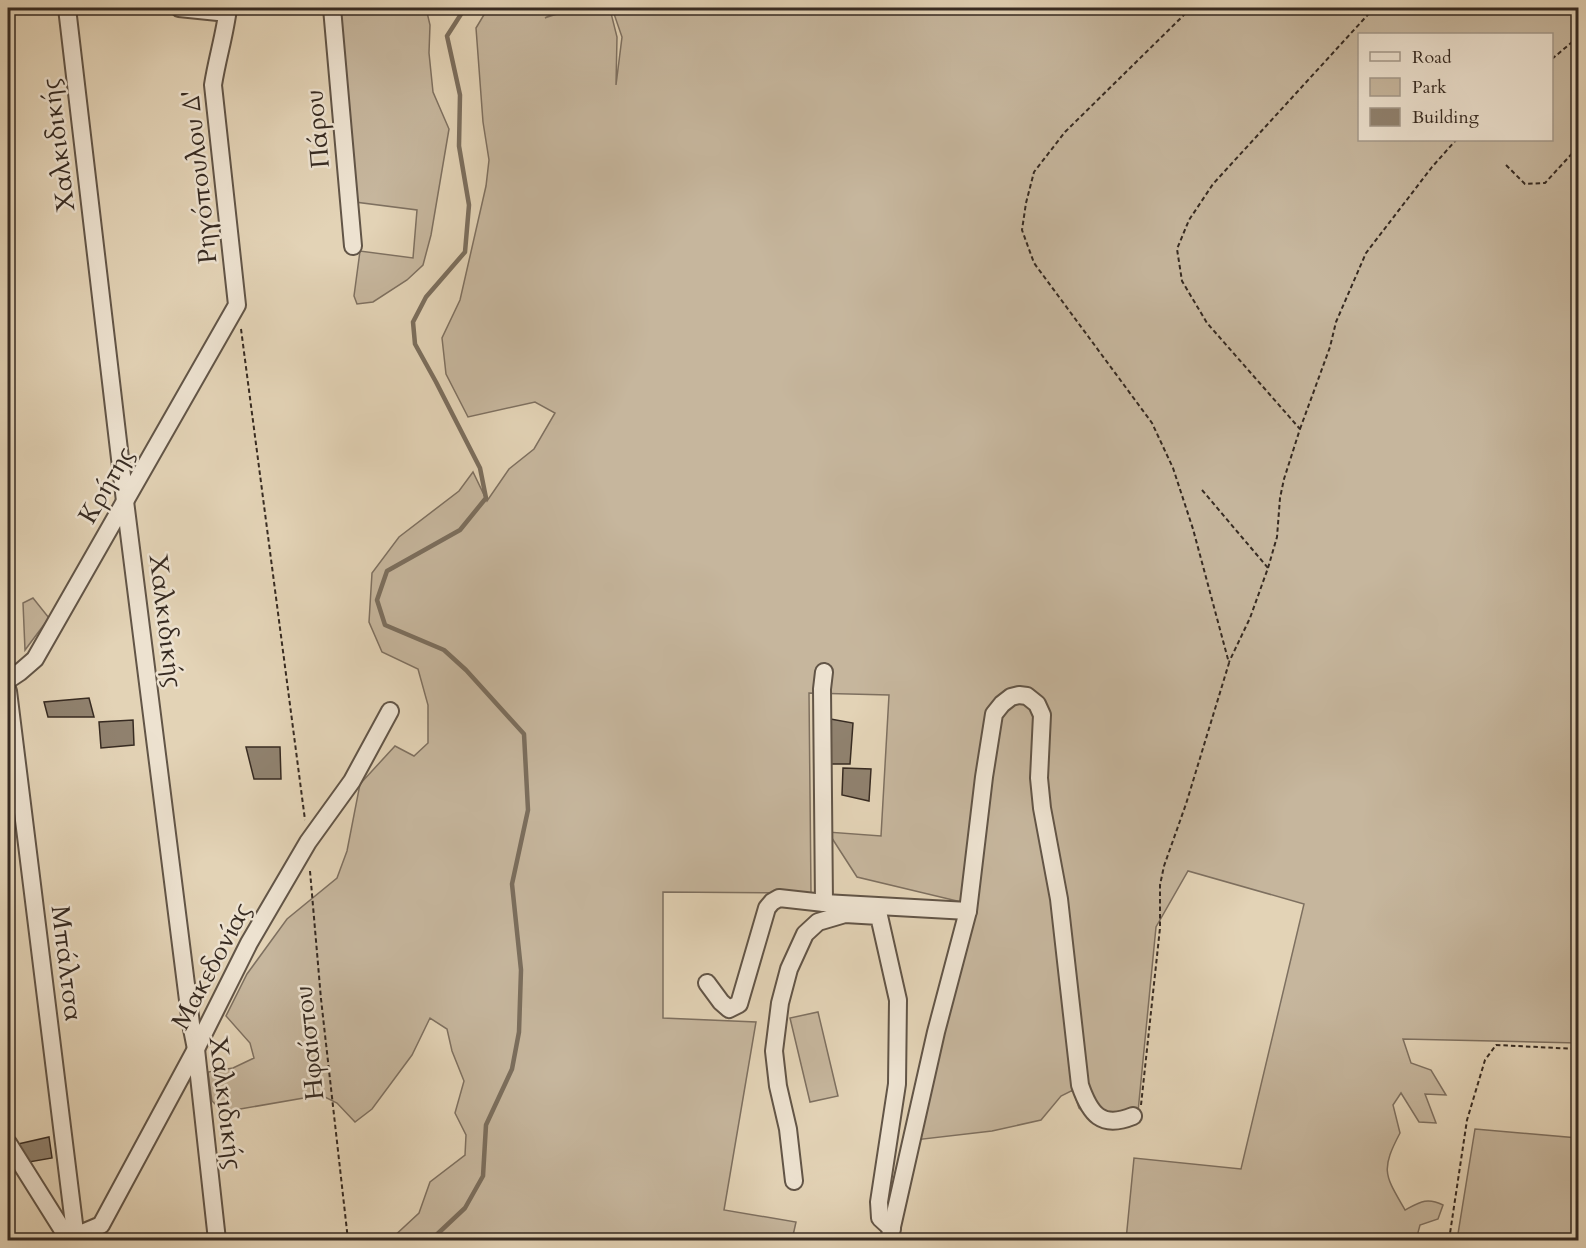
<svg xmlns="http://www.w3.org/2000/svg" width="1586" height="1248" font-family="Cardo,serif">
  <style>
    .green { fill: #c6b69d; stroke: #7e7060; stroke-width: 1.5; fill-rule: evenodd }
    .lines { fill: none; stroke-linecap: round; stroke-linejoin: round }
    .stream { stroke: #7b6e5d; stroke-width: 4.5 }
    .building { fill: #90826f; stroke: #372b22; stroke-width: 1.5 }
    .street-casing { stroke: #625547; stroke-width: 20 }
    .path { stroke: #372b22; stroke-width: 2; stroke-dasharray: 4.5 3; stroke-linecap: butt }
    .street { stroke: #ede2d0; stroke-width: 16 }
    .labels { text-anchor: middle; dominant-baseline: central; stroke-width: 5; stroke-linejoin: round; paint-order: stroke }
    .street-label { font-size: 26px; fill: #372b22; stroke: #ede2d0 }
  </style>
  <rect width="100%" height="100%" fill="#e3d3b6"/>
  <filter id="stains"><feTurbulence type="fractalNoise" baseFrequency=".00333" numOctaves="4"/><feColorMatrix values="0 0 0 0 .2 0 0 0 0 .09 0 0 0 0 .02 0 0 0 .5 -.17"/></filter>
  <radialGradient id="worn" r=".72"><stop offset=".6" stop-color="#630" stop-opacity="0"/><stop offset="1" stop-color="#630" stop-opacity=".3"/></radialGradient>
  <!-- green -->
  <g class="green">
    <polygon points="339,8 426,8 430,25 429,53 433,92 449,129 431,235 423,265 407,280 373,302 357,304 354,296 360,251 413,258 417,210 355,202"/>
    <path d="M488 8H564L545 18C566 11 587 3 610 9L617 37 616 85 622 37 612 8H1578V1043L1403 1039 1411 1063 1431 1070 1446 1095 1425 1094 1436 1123 1419 1122 1401 1093 1393 1105 1400 1133C1380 1171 1385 1175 1405 1210 1420 1202 1427 1197 1443 1205L1438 1219 1420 1225 1416 1240H1126L1134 1158 1241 1169 1304 904 1188 871 1156 927 1137 1122 1094 1121 1079 1108 1073 1090 1061 1096 1041 1120 992 1131 915 1140 974 905 857 877 828 832 881 836 889 695 809 693 811 893 663 892V1018L756 1022 724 1210 796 1222 792 1240H390L419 1213 430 1182 465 1155 466 1135 455 1113 464 1081 452 1051 447 1029 430 1018 412 1055 372 1109 355 1122 337 1103 321 1095 223 1112 212 1101 208 1072 233 1068 254 1058 250 1043 226 1016 247 974 287 919 337 878 347 851 360 784 395 746 414 756 428 743V705L418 669 382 652 369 622 372 573 399 537 459 491 473 472 487 501 509 469 534 449 555 413 535 402 468 417 446 374 442 338 460 300 486 186 489 160 483 122 476 28ZM1360 34H1552V140H1360Z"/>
    <polygon points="33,598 49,618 25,650 23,603"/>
    <polygon points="818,1012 838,1096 810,1102 790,1018"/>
    <polygon points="1475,1129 1578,1138 1578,1240 1457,1240"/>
  </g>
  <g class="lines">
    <!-- stream -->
    <polyline class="stream" points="431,1240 465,1208 483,1176 486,1125 512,1069 519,1032 521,970 512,884 528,810 524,734 466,670 444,650 385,625 377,600 387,571 460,530 486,498 480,468 436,382 415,344 413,322 426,297 465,252 469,205 459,146 460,95 447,36 465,8"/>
  </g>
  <!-- building -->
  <g class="building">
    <polygon points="89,698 94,717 48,717 44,702"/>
    <polygon points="825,718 853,723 850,764 825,764"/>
    <polygon points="133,720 134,745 101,748 99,722"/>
    <polygon points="246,747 280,747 281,779 254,779"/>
    <polygon points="843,768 871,769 869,801 842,795"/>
    <polygon points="49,1137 52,1158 29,1162 18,1144"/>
  </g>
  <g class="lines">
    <!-- street casing -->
    <g class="street-casing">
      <g id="street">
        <polyline points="67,8 125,501 191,1024 196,1049 217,1240"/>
        <polyline points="179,8 218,12 228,9"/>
        <polyline points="332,8 353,246"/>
        <path d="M8 680 20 672 35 659 237 305 213 85C217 59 225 34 228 8"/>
        <polyline points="8,691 76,1240"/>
        <polyline points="824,903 822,689 824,672"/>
        <polyline points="707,983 721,1002 729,1009 739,1004 767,908 772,902 779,898 824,903 968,911"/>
        <polyline points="8,1143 62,1229 75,1236 101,1225 196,1049 249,943 308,842 352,781 390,711"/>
        <polyline points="794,1181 788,1129 778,1086 774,1051 780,1003 789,969 805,934 818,922 845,914 879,916 898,1000 897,1084 879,1202 880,1218 892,1229"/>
        <path d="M889 1240 936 1032 968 911 984 777 994 714 1002 704 1011 697 1019 695 1027 696 1037 704 1042 715 1039 778 1042 808 1059 899 1080 1085C1090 1114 1101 1129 1133 1116"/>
      </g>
    </g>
    <!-- path -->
    <g class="path">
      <polyline points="1552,59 1578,37"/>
      <polyline points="1506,165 1525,184 1545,183 1578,147"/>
      <polyline points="241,329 305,820"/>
      <polyline points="1300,429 1330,347 1336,322 1366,253 1432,167 1456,140"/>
      <polyline points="1202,490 1268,568 1250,618 1229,662"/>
      <polyline points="1268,568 1277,537 1280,498 1284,479 1300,429 1207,323 1182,281 1177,249 1189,220 1213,184 1374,8"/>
      <polyline points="310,871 321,999 348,1240"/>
      <polyline points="1141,1105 1160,928 1160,885 1164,866 1186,804 1229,663 1193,529 1173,468 1152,423 1034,263 1022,230 1026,203 1034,172 1065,132 1191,8"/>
      <polyline points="1449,1240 1467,1120 1485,1060 1496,1045 1578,1049"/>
    </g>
    <!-- street -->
    <use href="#street" class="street"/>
  </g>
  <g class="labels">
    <!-- street labels -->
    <g class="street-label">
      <text transform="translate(317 129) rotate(-95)">Πάρου</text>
      <text transform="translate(58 145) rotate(-97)">Χαλκιδικής</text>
      <text transform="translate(199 177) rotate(-96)">Ρηγόπουλου Δ'</text>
      <text transform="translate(106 485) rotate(-60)">Κρήτης</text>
      <text transform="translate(166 621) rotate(83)">Χαλκιδικής</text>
      <text transform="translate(67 963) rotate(83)">Μπάλτσα</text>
      <text transform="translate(211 966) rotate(-62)">Μακεδονίας</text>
      <text transform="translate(309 1043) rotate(-96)">Ηφαίστου</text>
      <text transform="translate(226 1103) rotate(83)">Χαλκιδικής</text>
    </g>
  </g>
  <!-- margin -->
  <rect width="1586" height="1248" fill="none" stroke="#e3d3b6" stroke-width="30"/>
  <rect x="9" y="9" width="1568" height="1230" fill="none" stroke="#372b22" stroke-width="3"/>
  <rect x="15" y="15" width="1556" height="1218" fill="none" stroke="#372b22" stroke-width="1.5"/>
  <!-- legend -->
  <rect x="1358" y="33" width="195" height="108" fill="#ede2d0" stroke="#a4998a" stroke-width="1.5"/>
  <rect x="1370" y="52" width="30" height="9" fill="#ede2d0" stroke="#a4998a" stroke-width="1.5"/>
  <text x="1412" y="63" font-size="18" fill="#372b22">Road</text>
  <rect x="1370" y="78" width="30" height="18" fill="#c6b69d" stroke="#a4998a" stroke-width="1.5"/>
  <text x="1412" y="93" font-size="18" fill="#372b22">Park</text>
  <rect x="1370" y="108" width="30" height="18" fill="#90826f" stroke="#a4998a" stroke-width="1.5"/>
  <text x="1412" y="123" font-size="18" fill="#372b22">Building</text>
  <rect width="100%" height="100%" filter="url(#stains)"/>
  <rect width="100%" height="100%" fill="url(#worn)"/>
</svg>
